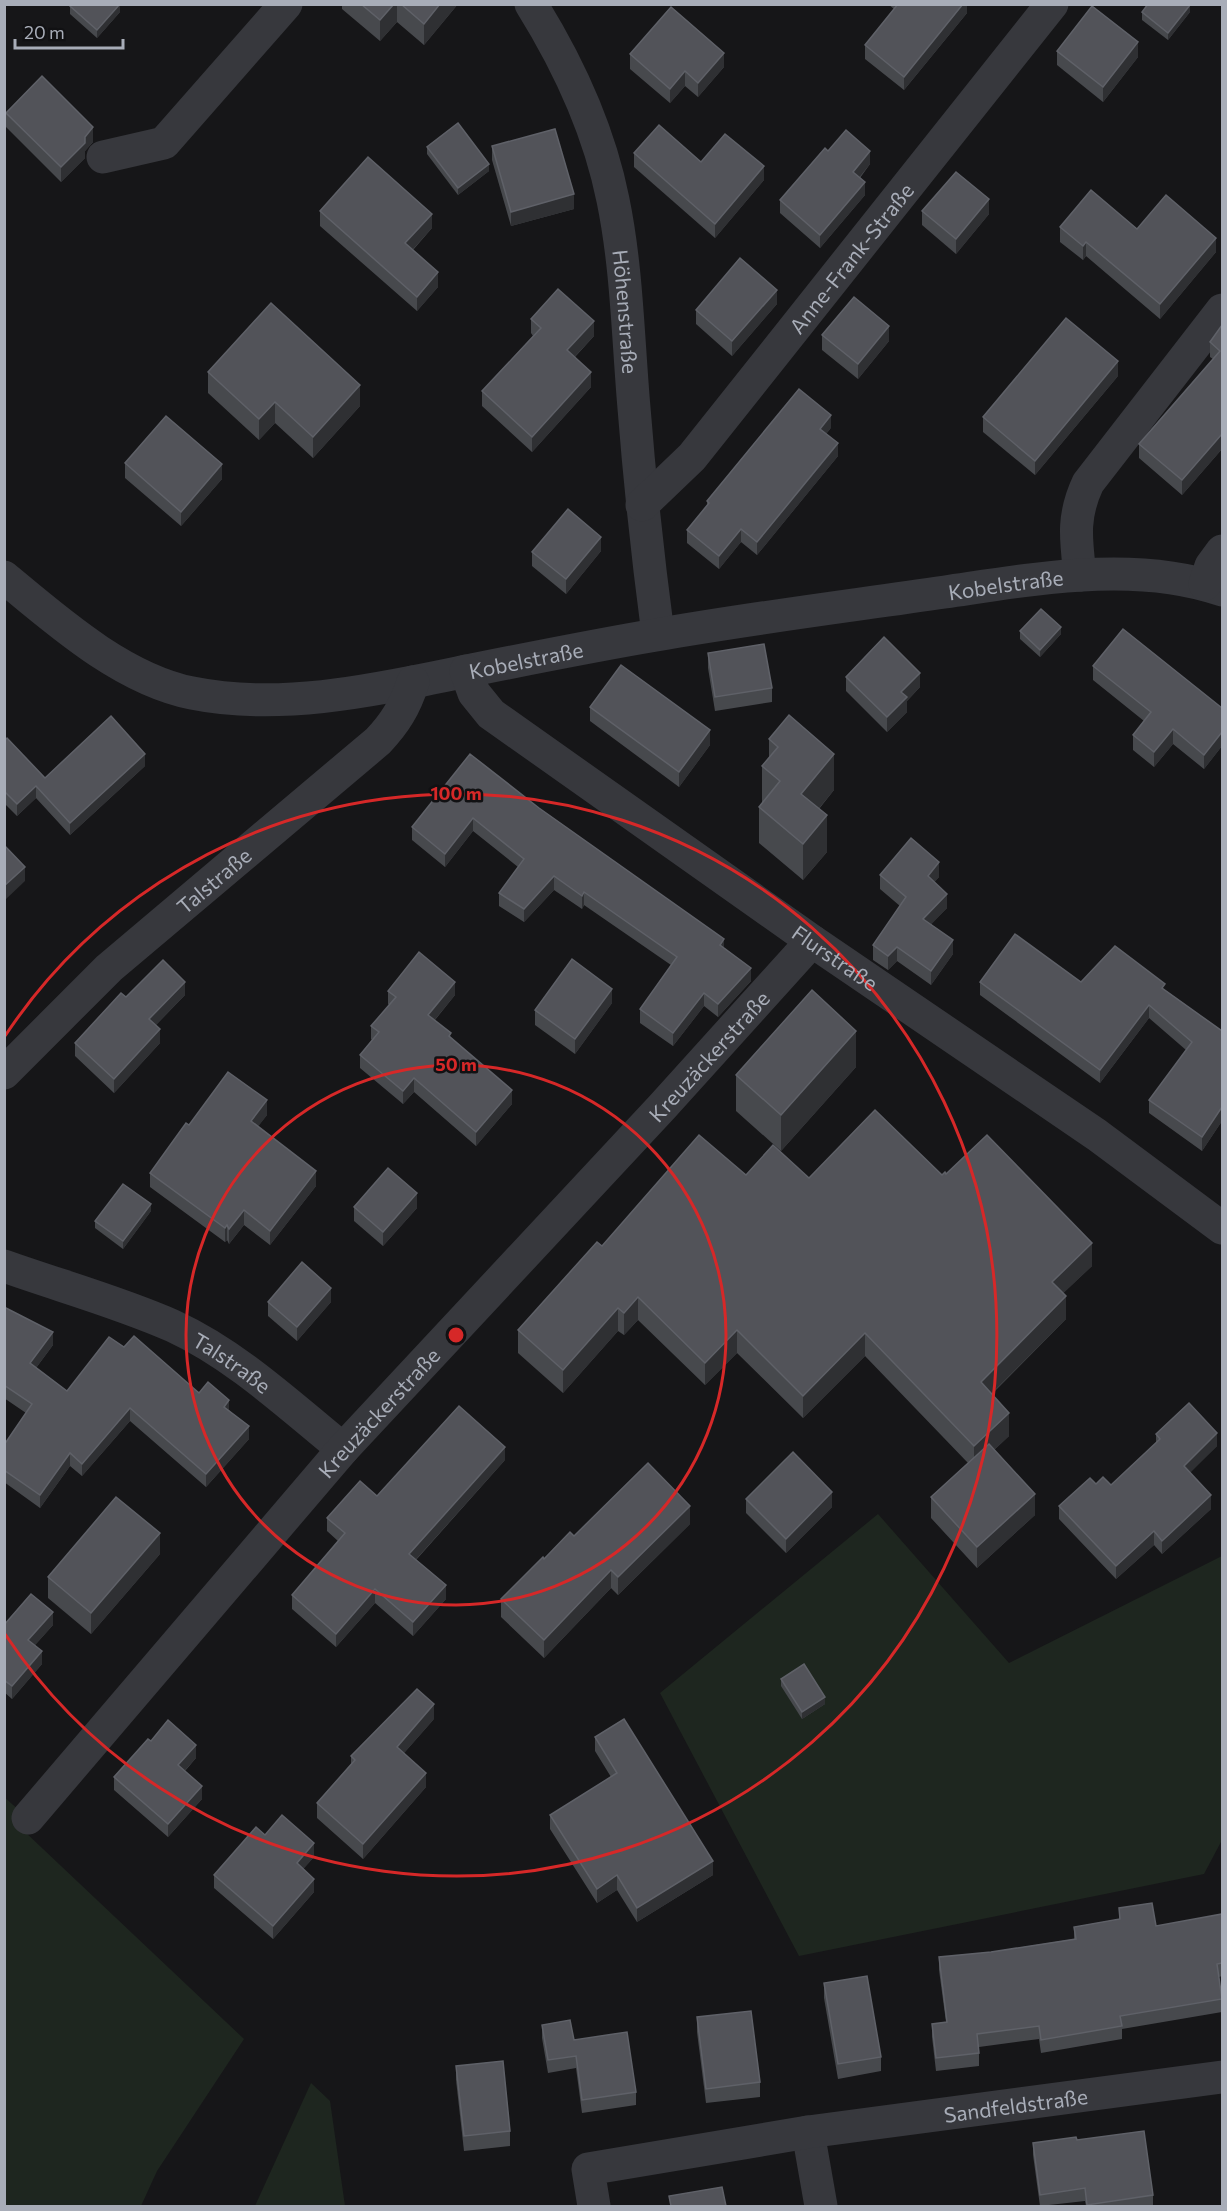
<svg xmlns="http://www.w3.org/2000/svg" width="1227" height="2211" font-family="Commissioner,sans-serif">
  <style>
    .green { fill: #1e261f }
    .lines { fill: none; stroke-linecap: round; stroke-linejoin: round }
    .minor { stroke: #37383d; stroke-width: 33 }
    .wall { fill: #47494d }
    .shaded-wall { fill: #2f3033 }
    .building { fill: #525359; stroke: #5f6168; stroke-width: 1.5 }
    .ring { fill: none; stroke: #d62828; stroke-width: 3 }
    .labels { text-anchor: middle; dominant-baseline: central; stroke-width: 5; stroke-linejoin: round; paint-order: stroke }
    .street-label { font-size: 21px; fill: #a8adb8; stroke: #111113 }
    .centre { fill: #d62828; stroke: #111113; stroke-width: 3 }
    .ring-label { font-size: 18px; text-anchor: middle; font-weight: bold; fill: #d62828; stroke: #111113; stroke-width: 5; stroke-linejoin: round; paint-order: stroke }
  </style>
  <rect width="100%" height="100%" fill="#161618"/>
  <!-- green -->
  <g class="green">
    <polygon points="878,1514 1009,1663 1222,1556 1222,1840 1204,1874 799,1956 660,1693"/>
    <polygon points="4,1797 28,1818 24,1831 244,2039 157,2171 141,2206 5,2206"/>
    <polygon points="311,2083 330,2101 345,2206 255,2206"/>
  </g>
  <g class="lines">
    <!-- minor -->
    <g class="minor">
      <path id="s1" d="M531 4C569 65 599 130 613 200 627 268 628 339 634 408 640 484 648 559 658 634"/>
      <polyline points="103,157 164,143 286,4"/>
      <path id="s2" d="M642 505 692 457 1052 4"/>
      <path d="M1080 575C1076 540 1072 517 1088 483L1222 310"/>
      <path id="s3" d="M4 577C57 621 122 679 192 693 281 711 375 690 462 672 527 659 591 646 656 635 752 618 849 606 945 592 1035 579 1134 560 1222 590"/>
      <polyline points="1205,584 1211,566 1222,551"/>
      <path id="s4" d="M466 671 474 693 491 714 812 941 1097 1135 1222 1228"/>
      <path id="s5" d="M4 1073 109 968 378 741C395 723 405 707 413 682"/>
      <path id="s6" d="M4 1266C60 1286 119 1302 173 1326 236 1355 290 1406 343 1449"/>
      <path id="s7" d="M28 1818 343 1449 662 1107 812 941"/>
      <polyline points="808,2132 821,2206"/>
      <path id="s8" d="M594 2206 588 2169 808 2132 1222 2077"/>
    </g>
  </g>
  <!-- wall -->
  <g class="wall">
    <polygon points="342,4 458,4 424,45 397,22 380,41 342,9"/>
    <polygon points="888,4 967,4 967,13 904,90 865,59 865,45 894,9"/>
    <polygon points="70,6 120,12 97,38 70,14"/>
    <polygon points="1142,12 1190,12 1168,40 1142,20"/>
    <polygon points="1057,51 1138,57 1103,102 1057,65"/>
    <polygon points="630,54 724,67 698,97 685,86 670,103 630,69"/>
    <polygon points="6,113 93,142 85,151 85,158 61,182 6,127"/>
    <polygon points="492,146 574,209 511,226 492,160"/>
    <polygon points="427,147 489,171 458,195 427,154"/>
    <polygon points="828,151 870,164 860,178 865,195 820,248 780,213 780,200"/>
    <polygon points="634,153 701,162 764,180 715,238 634,167"/>
    <polygon points="320,211 432,228 413,250 438,287 417,311 320,226"/>
    <polygon points="922,211 989,214 956,254 922,225"/>
    <polygon points="1060,227 1216,252 1160,319 1086,256 1083,260 1060,242"/>
    <polygon points="777,304 732,356 696,324 696,310"/>
    <polygon points="531,319 594,336 575,357 591,387 532,452 482,406 482,391 533,336 531,333"/>
    <polygon points="1222,325 1222,449 1182,495 1139,458 1139,444 1213,359 1210,357 1210,342"/>
    <polygon points="822,335 889,341 858,379 822,350"/>
    <polygon points="208,372 360,406 313,458 275,423 259,440 208,393"/>
    <polygon points="1118,376 1035,475 983,432 983,417"/>
    <polygon points="831,428 826,434 838,456 757,555 741,542 719,569 687,543 687,530 707,506 707,501"/>
    <polygon points="125,463 222,479 181,526 125,478"/>
    <polygon points="601,551 566,594 532,566 532,552"/>
    <polygon points="1020,631 1061,634 1040,657 1020,639"/>
    <polygon points="708,653 772,688 772,702 715,711 708,668"/>
    <polygon points="1093,666 1222,708 1222,746 1204,769 1173,744 1154,767 1133,750 1133,735 1144,721 1093,680"/>
    <polygon points="846,677 920,687 907,701 907,712 887,732 846,691"/>
    <polygon points="590,707 710,745 679,787 590,721"/>
    <polygon points="769,739 834,790 819,809 827,852 803,880 759,843 759,807 762,803 762,766 769,758"/>
    <polygon points="4,741 45,778 145,766 70,835 36,798 17,816 4,803"/>
    <polygon points="539,808 724,948 751,981 718,1017 704,1006 673,1046 640,1023 640,1009 671,965 584,905 582,909 554,890 524,922 499,906 499,893 518,867 473,831 445,867 412,840 412,827"/>
    <polygon points="880,875 939,877 934,882 947,908 931,924 953,954 931,985 897,961 888,970 873,960 873,945 900,906 880,889"/>
    <polygon points="980,982 1081,982 1165,990 1222,1031 1222,1121 1202,1151 1149,1113 1149,1100 1186,1050 1149,1018 1100,1083 980,995"/>
    <polygon points="388,991 455,995 435,1020 512,1104 476,1146 414,1092 403,1104 360,1068 360,1055 372,1040 371,1039 371,1026 389,1005 388,1004"/>
    <polygon points="185,995 156,1025 160,1043 114,1093 75,1056 75,1043 126,997"/>
    <polygon points="612,1003 575,1054 535,1025 535,1010"/>
    <polygon points="856,1067 781,1151 736,1111 736,1075"/>
    <polygon points="267,1115 258,1126 316,1186 270,1245 244,1225 229,1244 227,1240 225,1242 150,1187 150,1173 189,1125"/>
    <polygon points="946,1174 1092,1266 1063,1293 1066,1319 992,1394 1009,1436 994,1450 1035,1515 977,1568 931,1518 931,1497 968,1463 865,1356 803,1418 737,1353 705,1385 638,1320 624,1335 618,1331 563,1393 518,1353 518,1330 602,1246 746,1175 809,1178"/>
    <polygon points="354,1207 417,1208 383,1246 354,1221"/>
    <polygon points="151,1211 123,1249 95,1228 95,1221"/>
    <polygon points="268,1302 331,1302 297,1341 268,1316"/>
    <polygon points="4,1307 53,1345 36,1368 67,1391 124,1347 229,1410 249,1439 206,1487 130,1421 82,1476 70,1466 40,1508 4,1482 4,1445 26,1413 4,1398"/>
    <polygon points="1156,1434 1217,1446 1190,1472 1211,1509 1162,1554 1154,1545 1116,1579 1059,1519 1059,1506 1096,1484 1111,1485 1156,1443"/>
    <polygon points="505,1460 416,1560 446,1599 413,1636 375,1603 336,1647 292,1609 292,1595 338,1541 327,1531 327,1518 377,1496"/>
    <polygon points="746,1499 832,1507 786,1553 746,1513"/>
    <polygon points="690,1524 618,1595 611,1588 544,1658 501,1617 501,1599 544,1559 574,1536"/>
    <polygon points="160,1554 91,1634 48,1598 48,1577"/>
    <polygon points="4,1625 53,1625 35,1645 42,1664 12,1699 4,1692"/>
    <polygon points="781,1679 825,1704 802,1719 781,1686"/>
    <polygon points="434,1719 404,1753 426,1787 363,1859 317,1818 317,1803 351,1764 351,1756"/>
    <polygon points="595,1737 713,1875 637,1922 617,1890 597,1903 550,1829 550,1815 611,1777 595,1751"/>
    <polygon points="151,1741 196,1758 185,1771 202,1799 168,1837 114,1790 114,1777"/>
    <polygon points="265,1835 314,1857 303,1869 314,1892 273,1939 214,1888 214,1875"/>
    <polygon points="1119,1908 1156,1926 1222,1914 1222,1976 1219,1977 1222,1999 1222,2012 1122,2029 1122,2039 1041,2053 1039,2039 979,2047 979,2066 936,2071 932,2037 932,2024 946,2022 939,1970 939,1957 991,1952 1074,1939 1074,1927 1119,1919"/>
    <polygon points="824,1983 881,2057 881,2071 838,2079 824,1998"/>
    <polygon points="697,2017 760,2082 760,2097 706,2103 697,2032"/>
    <polygon points="542,2025 574,2040 636,2092 636,2105 582,2113 576,2068 548,2073 542,2038"/>
    <polygon points="456,2066 510,2131 510,2146 464,2151 456,2080"/>
    <polygon points="1077,2140 1153,2195 1153,2206 1086,2206 1085,2201 1040,2206 1033,2155 1033,2143"/>
  </g>
  <!-- shaded-wall -->
  <g class="shaded-wall">
    <polygon points="120,4 120,12 97,38 97,30"/>
    <polygon points="394,4 397,4 397,22 380,41 380,20"/>
    <polygon points="440,4 458,4 424,45 424,24"/>
    <polygon points="963,4 967,4 967,13 904,90 904,77"/>
    <polygon points="1190,5 1190,12 1168,40 1168,33"/>
    <polygon points="1138,42 1138,57 1103,102 1103,87"/>
    <polygon points="724,53 724,67 698,97 698,83"/>
    <polygon points="685,71 685,86 670,103 670,89"/>
    <polygon points="93,127 93,142 85,151 85,158 61,182 61,167"/>
    <polygon points="870,151 870,164 853,185 853,172"/>
    <polygon points="489,164 489,171 458,195 458,188"/>
    <polygon points="764,166 764,180 715,238 715,224"/>
    <polygon points="865,182 865,195 820,248 820,235"/>
    <polygon points="574,194 574,209 511,226 511,212"/>
    <polygon points="989,199 989,214 956,254 956,239"/>
    <polygon points="432,214 432,228 405,258 405,243"/>
    <polygon points="1216,238 1216,252 1160,319 1160,304"/>
    <polygon points="1086,242 1086,256 1083,260 1083,246"/>
    <polygon points="438,272 438,287 417,311 417,297"/>
    <polygon points="777,290 777,304 732,356 732,341"/>
    <polygon points="594,321 594,336 567,365 567,350"/>
    <polygon points="889,326 889,341 858,379 858,364"/>
    <polygon points="1118,361 1118,376 1035,475 1035,461"/>
    <polygon points="591,372 591,387 532,452 532,437"/>
    <polygon points="360,385 360,406 313,458 313,437"/>
    <polygon points="275,402 275,423 259,440 259,419"/>
    <polygon points="831,415 831,428 820,441 820,429"/>
    <polygon points="1222,434 1222,449 1182,495 1182,480"/>
    <polygon points="838,443 838,456 757,555 757,542"/>
    <polygon points="222,464 222,479 181,526 181,512"/>
    <polygon points="741,529 741,542 719,569 719,556"/>
    <polygon points="601,537 601,551 566,594 566,579"/>
    <polygon points="1061,627 1061,634 1040,657 1040,650"/>
    <polygon points="920,673 920,687 907,701 907,712 887,732 887,717 901,692"/>
    <polygon points="1173,729 1173,744 1154,767 1154,752"/>
    <polygon points="710,730 710,745 679,787 679,772"/>
    <polygon points="1222,732 1222,746 1204,769 1204,755"/>
    <polygon points="145,754 145,766 70,835 70,823"/>
    <polygon points="834,754 834,790 801,830 801,794"/>
    <polygon points="36,786 36,798 17,816 17,804"/>
    <polygon points="827,815 827,852 803,880 803,844"/>
    <polygon points="473,818 473,831 445,867 445,854"/>
    <polygon points="939,862 939,877 928,890 928,876"/>
    <polygon points="25,867 25,881 4,901 4,886"/>
    <polygon points="554,876 554,890 524,922 524,909"/>
    <polygon points="584,892 584,905 582,909 582,896"/>
    <polygon points="947,894 947,908 923,933 923,919"/>
    <polygon points="724,939 724,952 720,945"/>
    <polygon points="953,940 953,954 931,985 931,971"/>
    <polygon points="897,947 897,961 888,970 888,956"/>
    <polygon points="751,968 751,981 718,1017 718,1004"/>
    <polygon points="185,982 185,995 149,1032 149,1019"/>
    <polygon points="455,982 455,995 428,1028 428,1015"/>
    <polygon points="612,989 612,1003 575,1054 575,1039"/>
    <polygon points="704,993 704,1006 673,1046 673,1033"/>
    <polygon points="1149,1005 1149,1018 1100,1083 1100,1070"/>
    <polygon points="160,1029 160,1043 114,1093 114,1079"/>
    <polygon points="856,1031 856,1067 781,1151 781,1115"/>
    <polygon points="414,1078 414,1092 403,1104 403,1091"/>
    <polygon points="512,1090 512,1104 476,1146 476,1132"/>
    <polygon points="267,1100 267,1115 251,1136 251,1121"/>
    <polygon points="1222,1107 1222,1121 1202,1151 1202,1137"/>
    <polygon points="316,1171 316,1186 270,1245 270,1231"/>
    <polygon points="417,1193 417,1208 383,1246 383,1232"/>
    <polygon points="151,1204 151,1211 123,1249 123,1241"/>
    <polygon points="244,1210 244,1225 229,1244 229,1229"/>
    <polygon points="227,1225 227,1240 225,1242 225,1228"/>
    <polygon points="1092,1243 1092,1266 1052,1304 1052,1282"/>
    <polygon points="331,1288 331,1302 297,1341 297,1327"/>
    <polygon points="1066,1296 1066,1319 981,1404 981,1382"/>
    <polygon points="638,1297 638,1320 624,1335 624,1313"/>
    <polygon points="618,1308 618,1331 563,1393 563,1370"/>
    <polygon points="737,1330 737,1353 705,1385 705,1363"/>
    <polygon points="53,1332 53,1345 30,1376 30,1363"/>
    <polygon points="865,1333 865,1356 803,1418 803,1396"/>
    <polygon points="229,1400 229,1413 224,1407"/>
    <polygon points="130,1408 130,1421 82,1476 82,1464"/>
    <polygon points="1009,1413 1009,1436 974,1469 974,1446"/>
    <polygon points="249,1426 249,1439 206,1487 206,1474"/>
    <polygon points="1217,1433 1217,1446 1184,1479 1184,1466"/>
    <polygon points="505,1447 505,1460 409,1567 409,1554"/>
    <polygon points="70,1453 70,1466 40,1508 40,1495"/>
    <polygon points="832,1492 832,1507 786,1553 786,1539"/>
    <polygon points="1035,1494 1035,1515 977,1568 977,1547"/>
    <polygon points="1211,1495 1211,1509 1162,1554 1162,1541"/>
    <polygon points="690,1506 690,1524 618,1595 618,1577"/>
    <polygon points="1154,1531 1154,1545 1116,1579 1116,1566"/>
    <polygon points="160,1533 160,1554 91,1634 91,1613"/>
    <polygon points="611,1570 611,1588 544,1658 544,1640"/>
    <polygon points="446,1585 446,1599 413,1636 413,1622"/>
    <polygon points="375,1589 375,1603 336,1647 336,1634"/>
    <polygon points="53,1612 53,1625 28,1653 28,1640"/>
    <polygon points="42,1651 42,1664 12,1699 12,1686"/>
    <polygon points="825,1697 825,1704 802,1719 802,1712"/>
    <polygon points="434,1704 434,1719 397,1761 397,1747"/>
    <polygon points="196,1745 196,1758 178,1778 178,1765"/>
    <polygon points="426,1773 426,1787 363,1859 363,1844"/>
    <polygon points="202,1786 202,1799 168,1837 168,1824"/>
    <polygon points="314,1843 314,1857 297,1876 297,1863"/>
    <polygon points="713,1861 713,1875 637,1922 637,1908"/>
    <polygon points="617,1875 617,1890 597,1903 597,1889"/>
    <polygon points="314,1879 314,1892 273,1939 273,1926"/>
  </g>
  <!-- building -->
  <g class="building">
    <polygon points="71,4 120,4 97,30 70,6"/>
    <polygon points="361,4 394,4 380,20"/>
    <polygon points="401,4 440,4 424,24"/>
    <polygon points="898,4 963,4 904,77 865,45"/>
    <polygon points="1148,4 1189,4 1190,5 1168,33 1142,12"/>
    <polygon points="1092,6 1138,42 1103,87 1057,51"/>
    <polygon points="671,7 724,53 698,83 685,71 670,89 630,54"/>
    <polygon points="42,76 93,127 85,137 85,143 61,167 6,113"/>
    <polygon points="458,123 489,164 458,188 427,147"/>
    <polygon points="659,125 701,162 725,134 764,166 715,224 634,153"/>
    <polygon points="555,129 574,194 511,212 492,146"/>
    <polygon points="846,130 870,151 853,172 865,182 820,235 780,200 825,148 828,151"/>
    <polygon points="368,157 432,214 405,243 438,272 417,297 320,211"/>
    <polygon points="956,172 989,199 956,239 922,211"/>
    <polygon points="1091,190 1137,229 1166,195 1216,238 1160,304 1086,242 1083,246 1060,227"/>
    <polygon points="740,258 777,290 732,341 696,310"/>
    <polygon points="558,289 594,321 567,350 591,372 532,437 482,391 541,328 531,319"/>
    <polygon points="854,297 889,326 858,364 822,335"/>
    <polygon points="271,303 360,385 313,437 275,402 259,419 208,372"/>
    <polygon points="1066,318 1118,361 1035,461 983,417"/>
    <polygon points="1222,325 1222,434 1182,480 1139,444 1220,351 1210,342"/>
    <polygon points="799,389 831,415 820,429 838,443 757,542 741,529 719,556 687,530 709,503 707,501"/>
    <polygon points="166,416 222,464 181,512 125,463"/>
    <polygon points="568,509 601,537 566,579 532,552"/>
    <polygon points="1041,609 1061,627 1040,650 1020,631"/>
    <polygon points="1123,629 1222,708 1222,732 1204,755 1173,729 1154,752 1133,735 1151,712 1093,666"/>
    <polygon points="884,637 920,673 901,692 907,697 887,717 846,677"/>
    <polygon points="764,644 772,688 715,697 708,653"/>
    <polygon points="621,665 710,730 679,772 590,707"/>
    <polygon points="789,715 834,754 801,794 827,815 803,844 759,807 780,781 762,766 778,747 769,739"/>
    <polygon points="111,716 145,754 70,823 36,786 17,804 4,791 4,741 7,738 45,778"/>
    <polygon points="470,754 539,808 724,939 720,945 751,968 718,1004 704,993 673,1033 640,1009 677,957 584,892 582,896 554,876 524,909 499,893 524,859 473,818 445,854 412,827"/>
    <polygon points="911,838 939,862 928,876 947,894 923,919 953,940 931,971 897,947 888,956 873,945 906,897 880,875"/>
    <polygon points="4,845 25,867 4,886"/>
    <polygon points="1015,934 1081,982 1115,946 1165,984 1162,988 1222,1031 1222,1107 1202,1137 1149,1100 1192,1042 1149,1005 1100,1070 980,982"/>
    <polygon points="419,952 455,982 428,1015 451,1033 449,1036 512,1090 476,1132 414,1078 403,1091 360,1055 379,1032 371,1026 396,997 388,991"/>
    <polygon points="572,959 612,989 575,1039 535,1010"/>
    <polygon points="163,960 185,982 149,1019 160,1029 114,1079 75,1043 121,993 126,997"/>
    <polygon points="812,990 856,1031 781,1115 736,1075"/>
    <polygon points="228,1072 267,1100 251,1121 316,1171 270,1231 244,1210 229,1229 227,1225 225,1228 150,1173 186,1123 189,1125"/>
    <polygon points="875,1110 942,1175 945,1172 946,1174 987,1135 1092,1243 1052,1282 1066,1296 981,1382 1009,1413 974,1446 865,1333 803,1396 737,1330 705,1363 638,1297 624,1313 618,1308 563,1370 518,1330 597,1242 602,1246 699,1135 746,1175 773,1145 809,1178"/>
    <polygon points="388,1168 417,1193 383,1232 354,1207"/>
    <polygon points="123,1184 151,1204 123,1241 95,1221"/>
    <polygon points="302,1262 331,1288 297,1327 268,1302"/>
    <polygon points="4,1307 53,1332 30,1363 67,1391 109,1337 124,1347 134,1336 199,1393 208,1382 229,1400 224,1407 249,1426 206,1474 130,1408 82,1464 70,1453 40,1495 4,1470 4,1445 32,1404 4,1385"/>
    <polygon points="1189,1403 1217,1433 1184,1466 1211,1495 1162,1541 1154,1531 1116,1566 1059,1506 1090,1478 1096,1484 1103,1477 1111,1485 1160,1439 1156,1434"/>
    <polygon points="459,1406 505,1447 409,1554 446,1585 413,1622 375,1589 336,1634 292,1595 345,1533 327,1518 360,1481 377,1496"/>
    <polygon points="989,1444 1035,1494 977,1547 931,1497"/>
    <polygon points="793,1452 832,1492 786,1539 746,1499"/>
    <polygon points="648,1463 690,1506 618,1577 611,1570 544,1640 501,1599 543,1557 544,1559 570,1532 574,1536"/>
    <polygon points="116,1497 160,1533 91,1613 48,1577"/>
    <polygon points="31,1594 53,1612 28,1640 42,1651 12,1686 4,1680 4,1625"/>
    <polygon points="804,1664 825,1697 802,1712 781,1679"/>
    <polygon points="417,1689 434,1704 397,1747 426,1773 363,1844 317,1803 355,1760 351,1756"/>
    <polygon points="624,1719 713,1861 637,1908 617,1875 597,1889 550,1815 617,1773 595,1737"/>
    <polygon points="168,1720 196,1745 178,1765 202,1786 168,1824 114,1777 148,1739 151,1741"/>
    <polygon points="282,1815 314,1843 297,1863 314,1879 273,1926 214,1875 256,1827 265,1835"/>
    <polygon points="1152,1903 1156,1926 1222,1914 1222,1963 1217,1964 1222,1999 1120,2016 1122,2026 1041,2040 1039,2026 977,2034 979,2053 936,2058 932,2024 947,2022 939,1957 991,1952 1076,1939 1074,1927 1120,1919 1119,1908"/>
    <polygon points="867,1976 881,2057 838,2064 824,1983"/>
    <polygon points="751,2011 760,2082 706,2089 697,2017"/>
    <polygon points="570,2020 574,2040 627,2032 636,2092 582,2100 576,2056 548,2060 542,2025"/>
    <polygon points="503,2061 510,2131 464,2136 456,2066"/>
    <polygon points="1144,2131 1153,2195 1087,2205 1085,2188 1040,2195 1033,2143 1076,2137 1077,2140"/>
    <polygon points="722,2187 726,2206 671,2206 669,2196"/>
  </g>
  <!-- distance rings -->
  <g class="ring">
    <circle cx="456" cy="1335" r="270"/>
    <path d="M5 1036A541 541 0 1 1 5 1634"/>
  </g>
  <g class="labels">
    <!-- street labels -->
    <g class="street-label">
      <text stroke="none"><textPath href="#s2" startOffset="324">Anne-Frank-Straße</textPath></text>
      <text stroke="none"><textPath href="#s1" startOffset="326">Höhenstraße</textPath></text>
      <text stroke="none"><textPath href="#s3" startOffset="1047">Kobelstraße</textPath></text>
      <text stroke="none"><textPath href="#s3" startOffset="561">Kobelstraße</textPath></text>
      <text stroke="none"><textPath href="#s5" startOffset="285">Talstraße</textPath></text>
      <text stroke="none"><textPath href="#s4" startOffset="472">Flurstraße</textPath></text>
      <text stroke="none"><textPath href="#s7" startOffset="1022">Kreuzäckerstraße</textPath></text>
      <text stroke="none"><textPath href="#s6" startOffset="249">Talstraße</textPath></text>
      <text stroke="none"><textPath href="#s7" startOffset="536">Kreuzäckerstraße</textPath></text>
      <text stroke="none"><textPath href="#s8" startOffset="470">Sandfeldstraße</textPath></text>
    </g>
  </g>
  <circle cx="456" cy="1335" r="9" class="centre"/>
  <g class="ring-label">
    <text x="456" y="800">100 m</text>
    <text x="456" y="1071">50 m</text>
  </g>
  <!-- border -->
  <rect width="1227" height="2211" fill="none" stroke="#a8adb8" stroke-width="12"/>
  <!-- scale -->
  <path d="M15 39v9h108v-9" fill="none" stroke="#a8adb8" stroke-width="3"/>
  <text x="24" y="39" font-size="18" fill="#a8adb8" stroke="#111113" stroke-width="4.5" paint-order="stroke">20 m</text>
</svg>
